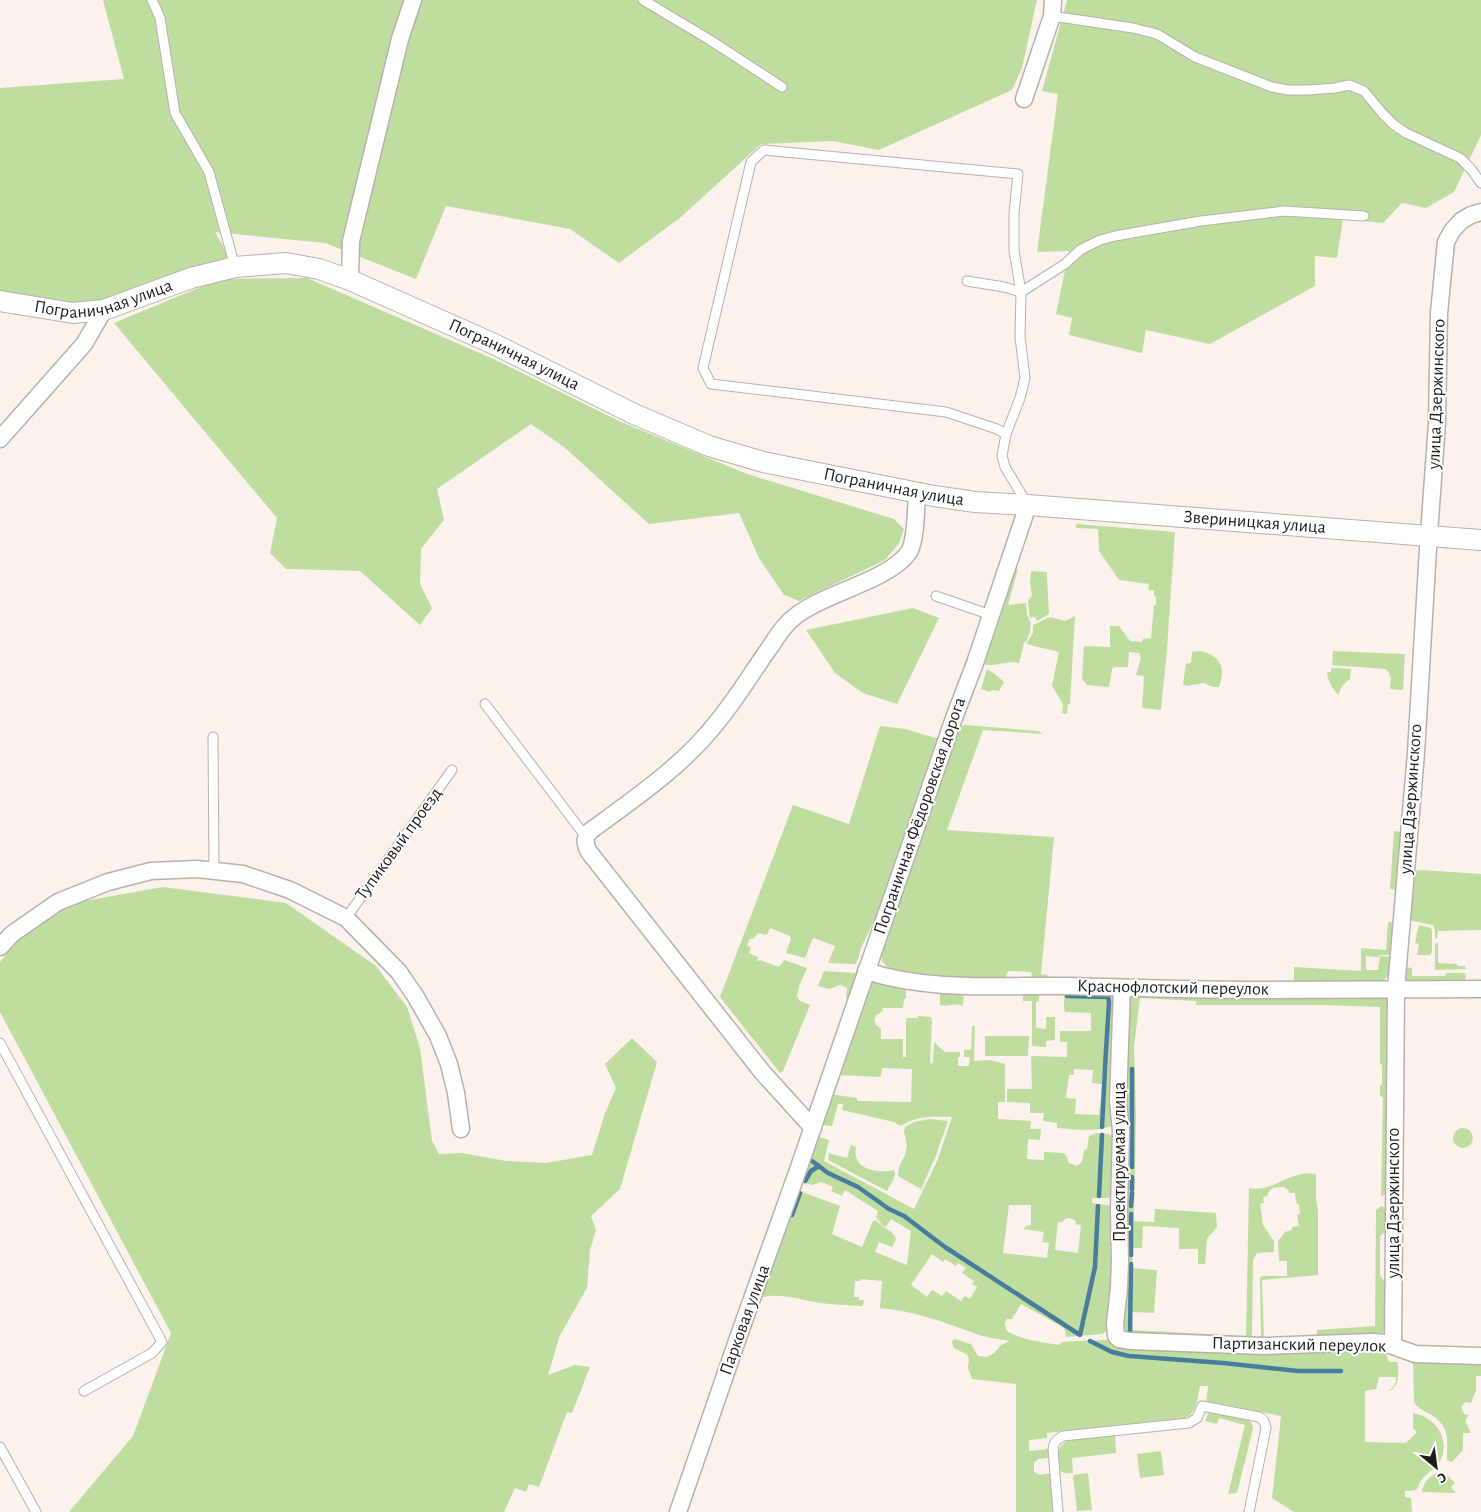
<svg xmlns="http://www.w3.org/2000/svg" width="1481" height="1512" font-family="'Alegreya Sans',sans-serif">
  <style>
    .green { fill: #bedd9f; fill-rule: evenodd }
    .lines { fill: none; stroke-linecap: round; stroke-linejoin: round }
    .stream { stroke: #487c9c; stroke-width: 4.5 }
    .service-casing { stroke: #b9b0ab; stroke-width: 11 }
    .minor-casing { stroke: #b9b0ab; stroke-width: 19 }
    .tertiary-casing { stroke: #b9b0ab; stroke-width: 22 }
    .service { stroke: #fff; stroke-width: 9 }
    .minor { stroke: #fff; stroke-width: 16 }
    .tertiary { stroke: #fff; stroke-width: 20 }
    .labels { text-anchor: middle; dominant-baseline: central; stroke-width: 4; stroke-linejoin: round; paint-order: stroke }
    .street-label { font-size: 18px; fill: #1f1b19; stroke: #fff }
  </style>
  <rect width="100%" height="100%" fill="#fcf2ed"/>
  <!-- green -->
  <g class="green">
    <polygon points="103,0 1037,0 1022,68 1012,90 879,150 833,141 761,144 681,217 619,263 570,229 446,206 416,279 325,243 215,232 235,267 104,310 0,294 0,88 124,79"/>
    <polygon points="1067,0 1481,0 1481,135 1454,192 1426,208 1402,203 1383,223 1343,219 1337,258 1315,256 1315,286 1210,344 1146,330 1142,353 1069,335 1072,318 1056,314 1069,251 1037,252 1058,94 1042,91"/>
    <polygon points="307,278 498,361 619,421 747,474 894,519 904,529 899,543 885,560 799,601 784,595 759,558 739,513 649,524 564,447 531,424 437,489 444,520 421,549 420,584 432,608 420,625 360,571 286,569 270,553 277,518 114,323 220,279"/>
    <polygon points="1076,524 1175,532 1167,649 1161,710 1142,708 1144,676 1136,675 1141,658 1139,653 1129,652 1128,667 1114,667 1112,669 1109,687 1087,685 1082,679 1084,646 1110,647 1110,626 1119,626 1130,641 1142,642 1143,639 1151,638 1154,605 1156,605 1156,597 1154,596 1154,590 1148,590 1149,584 1119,580 1099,551 1098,529 1076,528"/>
    <path d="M1018 569 1008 605 1026 603 1027 614 1031 624 1030 631 1027 640 1024 643 1019 663C1002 660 997 669 981 663L1012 570Z"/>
    <polygon points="1031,571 1047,572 1047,576 1049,614 1037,621 1035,617 1030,618 1028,601 1032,595 1030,583"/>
    <polygon points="913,608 939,618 897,704 863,693 835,673 806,630"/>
    <polygon points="1075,616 1070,704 1068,704 1067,714 1062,713 1063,704 1052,686 1059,652 1026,644 1033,633 1033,625 1050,617 1065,621"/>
    <path d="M1200 651C1221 655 1226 669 1219 687H1213L1204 683 1186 686 1183 684 1186 664 1191 663 1192 652Z"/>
    <path d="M1333 651 1405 654 1403 690 1390 689C1391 681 1392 675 1386 669L1332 665Z"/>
    <path d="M1331 668 1351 669 1350 679 1342 686 1338 695C1332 688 1328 681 1327 672H1331Z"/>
    <polygon points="987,669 995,674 1004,682 999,691 992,690 990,692 981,689"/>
    <polygon points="965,725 1038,731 1043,734 983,730 947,830 1054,837 1041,974 1048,975 1043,982 1033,982 1031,972 1008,971 1004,982 948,981 890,970 882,961 881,952 958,727"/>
    <polygon points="880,726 905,729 939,739 887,894 862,946 856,964 828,963 835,946 813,938 805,958 786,953 791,938 790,936 770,928 767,935 758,933 753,939 750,939 747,945 751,948 749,953 758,957 757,960 759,961 760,960 779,967 784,960 807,968 799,986 797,996 800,1001 810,1005 783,1071 780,1073 720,997 793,805 849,824"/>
    <polygon points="1394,831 1402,832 1399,890 1390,889"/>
    <polygon points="1422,870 1481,874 1481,930 1438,931 1437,939 1435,938 1435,930 1433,925 1408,920 1410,871"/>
    <polygon points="163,887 286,903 376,966 407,1007 420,1048 432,1141 439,1154 462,1153 506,1161 546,1163 592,1155 605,1113 616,1088 605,1064 632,1038 657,1062 620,1189 591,1216 596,1230 590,1250 587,1288 560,1335 548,1375 575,1365 590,1367 572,1413 567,1412 539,1487 529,1484 526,1492 515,1488 504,1512 69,1512 133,1436 171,1333 0,1012 0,962 20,937 73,903"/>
    <path d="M1388 922H1397L1394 955H1380L1378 957 1366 956V970H1378L1380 956 1395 957C1392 969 1390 977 1379 983L1294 985V967L1361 971V948L1386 950Z"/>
    <polygon points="1419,925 1431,928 1432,931 1432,952 1430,955 1417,955 1419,944 1415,943"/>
    <polygon points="1437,943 1438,943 1438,963 1457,964 1458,966 1465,966 1466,969 1435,970 1435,944"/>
    <polygon points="1404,967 1412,968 1412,976 1445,976 1446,973 1465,973 1466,976 1463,985 1408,983 1404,980"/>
    <path d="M824 971 856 973C859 981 852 990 848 998H846L847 988 840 985 829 989 818 986Z"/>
    <path d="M873 981 906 988V998L904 999 903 1008H883L882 1012C875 1014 873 1019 876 1025L881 1029V1039H903V1057H906V1018H918V1016L931 1017 932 1021 930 1062 932 1064 933 1063 934 1043H935L945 1052H960V1057H958V1066H969L970 1057H964V1050H971L972 1026H975L974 1061 990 1060 1005 1064V1102H998V1119L1031 1121 1030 1129H1041L1040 1140 1028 1139 1027 1159 1044 1160V1152L1063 1153 1066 1155 1069 1163 1077 1166 1082 1162 1084 1150 1087 1149 1089 1136C1095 1132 1107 1132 1113 1136L1112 1196 1107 1198H1092V1203L1112 1206 1113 1247 1110 1327 1107 1331 1102 1334 1066 1337 1065 1330 1061 1326 1021 1304 1012 1319H1007L1005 1323 1006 1330C1018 1340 1044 1342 1059 1345L1062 1342 1098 1340 1363 1347 1383 1350 1387 1355 1389 1362H1398C1398 1373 1400 1387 1389 1391V1390C1394 1388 1396 1383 1396 1377H1379L1376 1389 1365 1391V1442L1406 1443 1417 1432 1413 1428V1413C1437 1417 1452 1442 1439 1463 1435 1469 1429 1472 1424 1477 1414 1487 1424 1491 1405 1491V1497L1411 1498 1412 1512H1294L1272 1498 1281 1416 1206 1401 1208 1386H1200C1197 1398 1198 1412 1185 1418L1047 1433V1438L1029 1440V1451L1048 1449V1458L1039 1459 1034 1462V1472L1040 1475 1050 1473 1053 1512H1016V1384L972 1379 968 1368 969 1358 966 1354 954 1348 952 1342 954 1339C960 1340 965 1343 971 1344L978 1356 987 1357 994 1353 1001 1345 1010 1341C1000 1339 989 1338 979 1335 947 1323 915 1311 880 1308L882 1281 861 1279 860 1281H855L854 1297H859V1300H864L863 1306C848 1305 830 1305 815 1302 801 1299 774 1292 760 1298L797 1190 840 1206 832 1234 862 1247 873 1221 876 1220C882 1228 893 1230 896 1239L892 1247 879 1242 875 1252 907 1265 911 1231 891 1219 886 1227 882 1225 876 1217 878 1211 845 1190 842 1196 831 1191 833 1187 821 1182 812 1185 800 1181 817 1137H819L829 1140 824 1161 914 1209 938 1159 952 1117C934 1117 917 1115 901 1126L894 1122 842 1110 843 1104H838L832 1126 824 1125 822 1122 830 1094 857 1098V1101L911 1102 912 1069 882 1068 881 1077 836 1075 869 983ZM1009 1205H1031V1225L1026 1226 1023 1229 1044 1232 1042 1242 1049 1243 1047 1258 1003 1253ZM1069 1218 1075 1220 1076 1224 1081 1225 1078 1253 1055 1250 1058 1222H1062L1065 1219ZM932 1254 943 1262 945 1259 956 1266 958 1263 966 1268 962 1273 974 1281 972 1284 977 1287 970 1299 965 1296 961 1301 946 1291 942 1296 932 1290 927 1297 911 1285Z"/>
    <path d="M940 988 964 990 963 1006C954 1002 947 1007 940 1005Z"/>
    <path d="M1111 991 1115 996 1113 1125C1099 1133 1073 1129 1057 1128V1123L1043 1121 1044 1113H1030V1103L1007 1102V1089H1032L1031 1056 1067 1057V1042H1060V1031H1091V1013L1065 1012 1064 1008V994ZM1074 1069 1093 1070 1092 1083 1102 1084 1099 1115 1075 1114 1076 1099 1066 1098 1069 1075H1074Z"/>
    <path d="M1133 991 1380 994 1389 997 1392 1006 1388 1194 1381 1196 1383 1098 1380 1096V1085H1382V1065L1380 1064V1007L1324 1005H1196V1001L1140 998 1134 1047 1136 1114 1134 1221 1154 1222 1155 1209 1216 1213 1217 1227 1207 1239 1205 1264H1198V1249H1179V1228L1143 1226 1142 1248H1133L1132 1268 1157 1270 1154 1313 1132 1312V1330L1246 1336 1249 1188C1274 1193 1291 1169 1316 1174V1197L1318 1212V1275L1262 1280 1264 1340 1317 1337V1330L1375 1326 1376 1210 1381 1206 1388 1209C1387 1219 1390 1231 1380 1236V1276L1386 1282V1328L1381 1335 1374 1337 1270 1342H1265L1261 1338 1260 1278 1262 1276H1287V1261H1279L1278 1241 1285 1232 1292 1230V1227L1299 1226 1297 1215 1300 1214 1299 1205 1296 1203 1295 1193H1289V1191L1284 1187 1272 1188 1268 1193V1196L1263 1197 1264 1203 1260 1204 1263 1225 1274 1241V1252L1257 1253 1253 1260 1252 1334 1250 1339 1248 1340 1136 1338C1127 1337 1121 1335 1119 1326L1125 1259 1126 1127 1123 1102 1128 997Z"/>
    <polygon points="1023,992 1036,993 1039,995 1039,1001 1036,1002 1036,1028 1046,1029 1046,1017 1055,1017 1055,1040 1046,1041 1046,1047 1032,1046 1032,1001 1023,1001"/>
    <polygon points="985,1036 1029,1036 1028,1056 985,1056"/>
    <polygon points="930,1119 948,1121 935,1158 921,1189 898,1176 899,1167 905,1155 907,1146 904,1131 905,1127 914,1122"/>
    <circle cx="1463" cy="1138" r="10"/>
    <path d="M851 1145 856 1147C851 1170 879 1174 894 1170 897 1177 890 1185 887 1191L828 1160 829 1153 847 1158Z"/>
    <path d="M1413 1362H1481V1376H1476V1390L1471 1403 1465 1402 1461 1407 1464 1414 1469 1415 1465 1421 1471 1433H1463V1450L1452 1462 1447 1460C1447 1439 1451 1427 1430 1414 1423 1410 1418 1409 1414 1402Z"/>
    <polygon points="1211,1412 1249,1420 1252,1423 1253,1429 1237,1493 1228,1494 1245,1425 1219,1418 1217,1424 1205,1421 1208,1414"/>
    <path d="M1115 1434 1116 1453 1072 1458 1073 1473C1072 1473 1066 1474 1065 1473 1055 1471 1056 1455 1060 1448 1062 1443 1067 1441 1072 1438Z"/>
    <polygon points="1161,1451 1164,1475 1140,1478 1137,1454"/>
    <path d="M1441 1472 1448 1476 1455 1483 1451 1487 1456 1493 1422 1492C1423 1482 1431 1474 1441 1472Z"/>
    <polygon points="1088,1473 1092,1510 1077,1511 1073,1475"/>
  </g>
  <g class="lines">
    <!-- stream -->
    <g class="stream">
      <polyline points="1067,996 1108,997 1109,1002 1105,1067"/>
      <polyline points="1102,1127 1105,1069"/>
      <polyline points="812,1161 828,1173 858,1187 889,1209 904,1216 945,1247 1080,1335 1095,1267 1098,1206"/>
      <polyline points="1132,1167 1132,1069"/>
      <polyline points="805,1181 811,1171 819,1166"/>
      <polyline points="1132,1189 1132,1177"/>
      <polyline points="1099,1196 1102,1135"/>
      <polyline points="1131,1206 1132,1193"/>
      <polyline points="792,1215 800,1193"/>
      <polyline points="1131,1255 1131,1214"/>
      <polyline points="1130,1335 1131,1264"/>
      <polyline points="1090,1341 1112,1352 1129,1356 1223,1363 1298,1371 1341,1371"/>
    </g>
    <!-- service casing -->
    <g class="service-casing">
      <g id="service">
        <polyline points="152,0 160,18 175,113 209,172 235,267"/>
        <polyline points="643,0 710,40 782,87"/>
        <polyline points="1052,16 1133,28 1157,34 1195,57 1272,87 1288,90 1308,90 1335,88 1349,85 1364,91 1383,114 1394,125 1406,133 1460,158 1471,169 1481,183"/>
        <polyline points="967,281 1004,287 1021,292 1065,264 1080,250 1100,240 1115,236 1201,221 1284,211 1364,216"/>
        <polyline points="1006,434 997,429 946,412 711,384 703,368 751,162 764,150 1018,174 1014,213 1014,251 1021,292 1020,337 1025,378 1020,398 1006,434 1002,456 1005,467 1028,505"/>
        <polyline points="936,596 991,615"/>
        <polyline points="485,704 586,837"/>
        <polyline points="213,737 214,871"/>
        <polyline points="346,918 452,770"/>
        <polyline points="0,1043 162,1342 152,1353 84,1391"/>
        <polyline points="0,1447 36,1512"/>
        <path d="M1058 1512 1053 1449C1054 1442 1056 1440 1063 1436L1189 1423 1197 1418 1202 1406 1259 1417C1264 1419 1265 1423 1266 1428L1249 1512"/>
      </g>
    </g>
    <!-- minor casing -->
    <g class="minor-casing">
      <g id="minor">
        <polyline points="1024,99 1052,16 1053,0"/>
        <polyline points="350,280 351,241 400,39 413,0"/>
        <polyline points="0,439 84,344 104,310"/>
        <polyline points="0,947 12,934 58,902 108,882 151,871 197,869 243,874 290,890 346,918 399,972 416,997 438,1036 449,1064 456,1093 461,1129"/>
        <path d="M866 971C931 992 1001 985 1069 986 1133 988 1197 990 1262 990 1335 990 1408 989 1481 989"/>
        <polyline points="1122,988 1118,1101 1121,1131 1119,1210 1120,1261 1119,1288 1115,1323 1116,1336 1119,1339 1130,1341 1264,1346 1372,1342 1385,1343 1415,1354 1481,1356"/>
        <path d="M813 1128 763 1073 589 852C585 844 584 840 589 832 635 798 682 767 718 721 736 699 751 674 768 650 777 637 784 624 797 615 825 593 890 580 909 552 916 541 916 507 917 492"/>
        <polyline points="1393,1346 1396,989 1416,753 1428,548 1437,423 1439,313 1446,242 1452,231 1461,221 1471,215 1481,212"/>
        <polyline points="678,1512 739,1335 798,1170 954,718 975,663 1028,505"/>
      </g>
    </g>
    <!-- tertiary casing -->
    <g class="tertiary-casing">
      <g id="tertiary">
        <path id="s1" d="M0 301 73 313 104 310 191 278 235 267 286 263 319 269 350 280 494 344 634 414 709 446 763 462 934 496 975 502 1028 505 1481 540"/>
      </g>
    </g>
    <!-- service -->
    <use href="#service" class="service"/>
    <!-- minor -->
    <use href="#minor" class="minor"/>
    <!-- tertiary -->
    <use href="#tertiary" class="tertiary"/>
  </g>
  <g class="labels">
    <!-- street labels -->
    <g class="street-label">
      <text stroke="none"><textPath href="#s1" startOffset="106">Пограничная улица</textPath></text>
      <text stroke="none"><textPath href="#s1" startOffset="541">Пограничная улица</textPath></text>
      <text transform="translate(1437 394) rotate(-88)">улица Дзержинского</text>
      <text stroke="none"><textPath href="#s1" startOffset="946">Пограничная улица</textPath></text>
      <text stroke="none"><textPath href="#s1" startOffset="1309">Звериницкая улица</textPath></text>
      <text transform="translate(1411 799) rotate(-86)">улица Дзержинского</text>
      <text transform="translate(920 816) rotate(-71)">Пограничная Фёдоровская дорога</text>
      <text transform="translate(399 844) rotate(-54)">Тупиковый проезд</text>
      <text transform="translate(1173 988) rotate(1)">Краснофлотский переулок</text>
      <text transform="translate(1120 1162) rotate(-90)">Проектируемая улица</text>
      <text transform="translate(1394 1203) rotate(-90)">улица Дзержинского</text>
      <text transform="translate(745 1320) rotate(-70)">Парковая улица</text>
      <text transform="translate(1299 1345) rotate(1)">Партизанский переулок</text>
    </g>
  </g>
  <!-- north arrow -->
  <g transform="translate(1436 1467) rotate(151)" stroke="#ffffff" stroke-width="4" paint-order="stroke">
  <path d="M0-4L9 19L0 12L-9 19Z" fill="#1f1b19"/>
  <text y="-8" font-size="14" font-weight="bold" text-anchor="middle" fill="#1f1b19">С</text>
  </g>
</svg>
